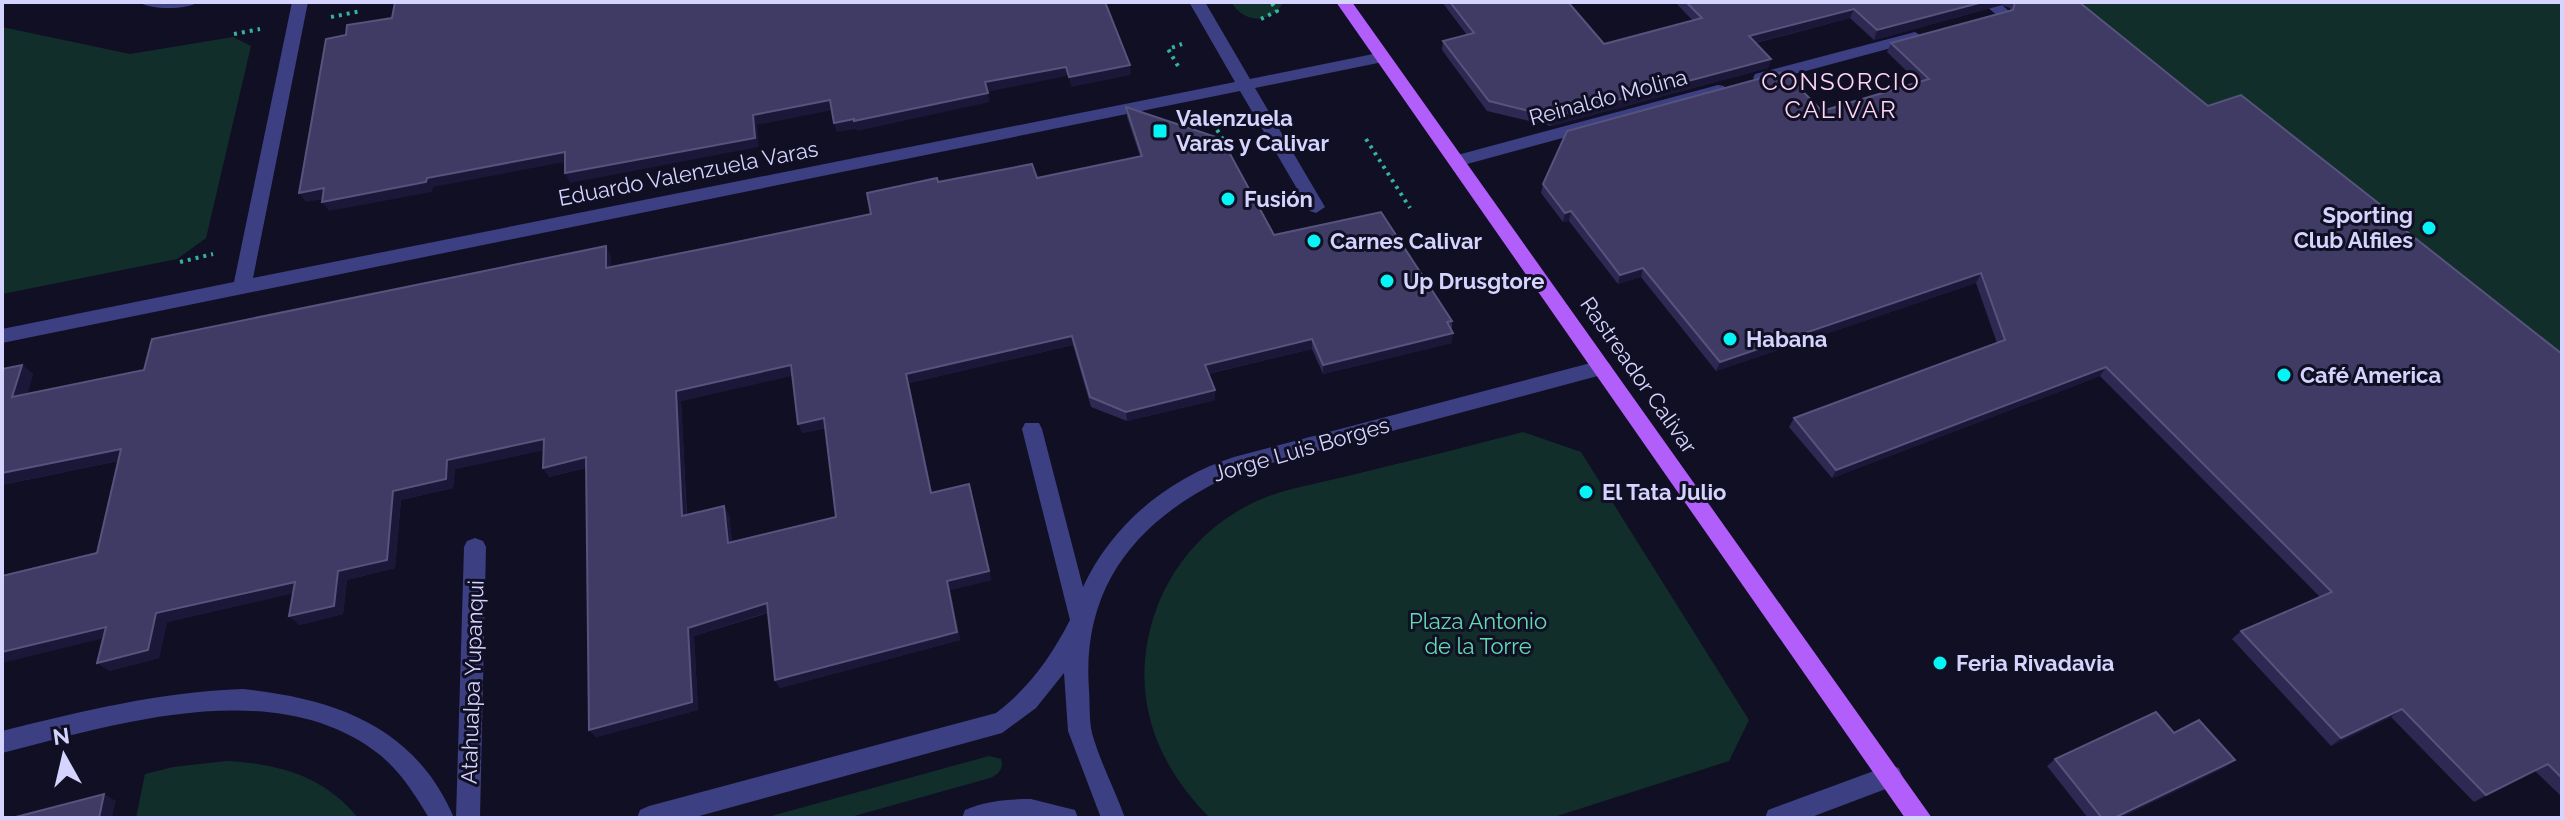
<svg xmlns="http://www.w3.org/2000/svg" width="2564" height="820" font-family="Raleway,sans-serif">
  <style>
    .green { fill: #122e2b }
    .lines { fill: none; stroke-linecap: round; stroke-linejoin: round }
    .path { stroke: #33b3a0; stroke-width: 4; stroke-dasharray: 3 5; stroke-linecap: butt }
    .minor { fill: #3c3f82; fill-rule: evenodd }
    .major { fill: #b25efa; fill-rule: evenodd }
    .wall { fill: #2d2952; fill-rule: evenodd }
    .shaded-wall { fill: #1a1738 }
    .building { fill: #3f3b64; stroke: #56537c; stroke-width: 2; fill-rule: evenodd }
    .poi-dot { fill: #07f4f6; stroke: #110f24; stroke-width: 3 }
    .labels { text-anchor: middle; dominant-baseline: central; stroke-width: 6; stroke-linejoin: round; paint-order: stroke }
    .street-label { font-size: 22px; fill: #d5d4fe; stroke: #110f24 }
    .poi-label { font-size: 22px; font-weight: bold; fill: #d5d4fe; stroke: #110f24; text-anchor: start }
    .park-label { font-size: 22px; fill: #62dcb2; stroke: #110f24 }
    .neighbourhood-label { font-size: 24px; letter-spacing: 2px; fill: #fed6f3; stroke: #110f24 }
  </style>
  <rect width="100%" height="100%" fill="#110f24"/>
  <!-- green -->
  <g class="green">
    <path d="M1231 2H1283V3C1269 25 1244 23 1231 2Z"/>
    <polygon points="2031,2 2562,2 2562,450"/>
    <polygon points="2,27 130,54 233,37 251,46 206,238 177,259 2,294"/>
    <path d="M1523 432 1581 452 1749 720 1729 761 1551 818H1210C1168 776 1140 723 1145 661 1151 589 1195 526 1264 498 1295 486 1331 481 1364 472 1417 459 1470 446 1523 432Z"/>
    <path d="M989 756 1001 759C1004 769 999 774 990 778L847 818H764Z"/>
    <path d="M227 761C279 764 324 776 358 818H136L145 774 173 767Z"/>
  </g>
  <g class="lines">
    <!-- path -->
    <g class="path">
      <polyline points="331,17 361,11"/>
      <polyline points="1261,19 1277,11 1271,2"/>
      <polyline points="234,34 260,29"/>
      <polyline points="1178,66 1168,49 1182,44"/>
      <polyline points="1213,123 1228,148"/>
      <polyline points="1366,139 1410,208"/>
      <polyline points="180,262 213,254"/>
    </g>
    <!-- minor -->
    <g class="minor">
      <path d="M139 2H198C187 10 150 10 139 2Z"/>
      <polygon points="292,2 308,2 253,278 1235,82 1189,2 1205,2 1250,79 1383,52 1391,57 1383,62 1255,88 1325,207 1316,213 1310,211 1240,91 2,343 2,329 234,282"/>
      <polygon points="1981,2 1999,2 2011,13 2008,16 1998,16"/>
      <polygon points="1915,32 1923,37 1921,40 1761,83 1753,78 1755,74"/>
      <polygon points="1718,85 1724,86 1726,90 1724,94 1456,167 1447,161 1450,157"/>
      <path d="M1602 360 1609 363 1612 368 1609 373 1238 472C1143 514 1081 581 1089 690 1090 704 1089 720 1092 733 1100 762 1115 790 1125 818H1101L1068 731 1064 673 1036 708 1002 733 692 818H637L640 810 649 806 996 713C1029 688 1051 657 1070 620L1022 429 1025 423H1039L1042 429 1083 587C1112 524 1169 478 1234 457Z"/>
      <polygon points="475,538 483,541 486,547 480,818 456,818 464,547 467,541"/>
      <path d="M243 689C335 699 415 726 454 818H429C415 795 401 772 380 755 277 673 116 724 2 753V731C82 711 160 692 243 689Z"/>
      <polygon points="1890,765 1899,768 1902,776 1899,784 1809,818 1765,818 1768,810"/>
      <path d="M1031 799 1075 810 1078 818H962L965 810C986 801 1009 799 1031 799Z"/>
    </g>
    <!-- major -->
    <polygon class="major" points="1336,2 1352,2 1932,818 1905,818"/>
  </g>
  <!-- wall -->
  <g class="wall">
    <polygon points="1442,2 1568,2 1604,44 1693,21 1675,2 2079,2 2208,106 2379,210 2562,354 2562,797 2535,771 2474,802 2391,717 2331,746 2232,639 2241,631 2320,597 2100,376 1832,478 1789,427 1794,418 1997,343 1976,283 1716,371 1641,277 1618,284 1569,221 1563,222 1541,193 1543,184 1822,111 1918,82 1887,52 1891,43 2010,10 2010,8 2002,5 1874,40 1850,18 1756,43 1771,59 1768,68 1551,126 1487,111 1442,50 1443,41 1467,35"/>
    <path d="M1126 107 1274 235 1452 321V343L1323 374 1312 349 1208 374 1215 400 1127 421 1091 407 1073 345 909 383 932 493 969 484 991 580 950 590 960 640 780 688 775 680 768 613 694 636 698 710 596 737 586 468 549 477 543 450 455 469 453 488 401 500 395 568 347 580 343 614 299 625 293 593 167 622 159 658 109 671 103 639 97 553 118 461 2 485 22 365 33 374 27 394 144 370 611 256V267L871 214 938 182 1037 178 1140 156 1127 117ZM793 375 802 433 826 428 836 517 732 542 729 515H687L681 401Z"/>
    <polygon points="2174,733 2226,767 2120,818 2088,818 2047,766 2055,759"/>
  </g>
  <!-- shaded-wall -->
  <g class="shaded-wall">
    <polygon points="1983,2 2004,2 2002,5 1874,40 1877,30"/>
    <polygon points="1854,9 1850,18 1746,45 1749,36"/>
    <polygon points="1771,59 1768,68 1551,126 1553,117"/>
    <polygon points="1130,65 1131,75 1071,87 1069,77"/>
    <polygon points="1066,67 1067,76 987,92 985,82"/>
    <polygon points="988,93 990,102 857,131 856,129 837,132 834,123"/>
    <polygon points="830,100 833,110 757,125 759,147 570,183 565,173 753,115"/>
    <polygon points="565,152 570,161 433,187 432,192 329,211 322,202 427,178"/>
    <polygon points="324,188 331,198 306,202 299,193"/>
    <polygon points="1571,211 1569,221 1563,222 1565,213"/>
    <polygon points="606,246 611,256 611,278 606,268"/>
    <polygon points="1643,268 1641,277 1618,284 1620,275"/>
    <polygon points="1981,273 1976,283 1716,371 1720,362"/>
    <polygon points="1453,333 1452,343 1323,374 1323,365"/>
    <polygon points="1072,336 1073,345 909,383 934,502 931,493 906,374"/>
    <polygon points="1312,339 1312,349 1206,374 1205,365"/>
    <polygon points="22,365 33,374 23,407 12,397"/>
    <polygon points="791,365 796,375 681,401 687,525 682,516 676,391"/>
    <polygon points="2106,367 2100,376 1832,478 1836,470"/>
    <polygon points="1215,390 1215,400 1127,421 1126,412"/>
    <polygon points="824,418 828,427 802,433 798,424"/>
    <polygon points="544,439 550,449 455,469 453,488 401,500 395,568 347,580 343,614 299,625 289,616 338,571 393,491 447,460"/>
    <polygon points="121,449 131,458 2,485 2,473"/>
    <polygon points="586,457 592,466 549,477 543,468"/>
    <polygon points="969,484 991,580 950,590 960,640 780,688 775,680 947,581"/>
    <polygon points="724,506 729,515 733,551 728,543"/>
    <polygon points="295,582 304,591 167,622 159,658 109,671 97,663 156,613"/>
    <polygon points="767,603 772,611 694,636 698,710 596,737 589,730 688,628"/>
    <polygon points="106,627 117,635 2,663 2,652"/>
    <polygon points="2402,709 2391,717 2331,746 2341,738"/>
    <polygon points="2235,760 2226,767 2120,818 2114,818"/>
    <polygon points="2548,764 2535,771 2474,802 2486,795"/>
    <polygon points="104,794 116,801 112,818 99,818"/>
  </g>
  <!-- building -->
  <g class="building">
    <polygon points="395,2 1105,2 1130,65 1069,77 1066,67 985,82 988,93 854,121 854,119 834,123 830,100 753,115 755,138 565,173 565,152 427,178 426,182 322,202 324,188 299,193 326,39 346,35 347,25 392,18"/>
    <polygon points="1450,2 1568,2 1604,44 1702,18 1686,2 1983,2 1877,30 1854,9 1749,36 1771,59 1553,117 1489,101 1443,41 1474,33"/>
    <polygon points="2015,2 2079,2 2208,106 2241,95 2382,206 2377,208 2562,354 2562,778 2548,764 2486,795 2402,709 2341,738 2241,631 2332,592 2106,367 1836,470 1794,418 2005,340 1981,273 1720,362 1643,268 1620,275 1571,211 1565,213 1543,184 1567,131 1784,72 1822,111 1929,79 1891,43 2013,10"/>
    <path d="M1126 107 1222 139 1274 235 1381 212 1452 321 1447 322 1453 333 1323 365 1312 339 1205 365 1215 390 1126 412 1090 397 1072 336 906 374 931 493 969 484 989 571 947 581 957 632 775 680 767 603 688 628 692 702 589 730 586 457 543 468 544 439 447 460 446 479 393 491 387 560 338 571 334 606 289 616 295 582 156 613 148 650 97 663 106 627 2 652V576L97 553 121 449 2 473V369L22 365 12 397 144 370 152 339 606 246V268L727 244 871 214 867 193 937 178 938 182 1032 164 1037 178 1142 156ZM791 365 798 424 824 418 836 517 728 543 724 506 682 516 676 391Z"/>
    <polygon points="2156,712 2174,733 2199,720 2235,760 2114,818 2102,818 2055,759"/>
    <polygon points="104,794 99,818 12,818"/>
  </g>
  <!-- markers -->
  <g class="poi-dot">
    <rect x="1152" y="123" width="16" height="16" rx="4"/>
    <circle cx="1228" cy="199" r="8"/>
    <circle cx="2429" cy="228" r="8"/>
    <circle cx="1314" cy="241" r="8"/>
    <circle cx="1387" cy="281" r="8"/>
    <circle cx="1730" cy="339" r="8"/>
    <circle cx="2284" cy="375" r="8"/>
    <circle cx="1586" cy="492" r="8"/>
    <circle cx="1940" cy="663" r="8"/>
  </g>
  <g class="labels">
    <!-- street labels -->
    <g class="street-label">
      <text transform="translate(1608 97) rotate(-15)">Reinaldo Molina</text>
      <text transform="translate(688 173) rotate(-11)">Eduardo Valenzuela Varas</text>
      <text transform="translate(1639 375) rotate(55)">Rastreador Calivar</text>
      <text transform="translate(1301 449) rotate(-16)">Jorge Luis Borges</text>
      <text transform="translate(472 682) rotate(-88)">Atahualpa Yupanqui</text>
    </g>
    <!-- poi labels -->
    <g class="poi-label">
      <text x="1176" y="118">Valenzuela<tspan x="1176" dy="25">Varas y Calivar</tspan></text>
      <text x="1244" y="199">Fusión</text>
      <text x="2413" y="215" text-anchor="end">Sporting<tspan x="2413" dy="25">Club Alfiles</tspan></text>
      <text x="1330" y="241">Carnes Calivar</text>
      <text x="1403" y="281">Up Drusgtore</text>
      <text x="1746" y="339">Habana</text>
      <text x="2300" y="375">Café America</text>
      <text x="1602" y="492">El Tata Julio</text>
      <text x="1956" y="663">Feria Rivadavia</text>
    </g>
    <!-- park labels -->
    <g class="park-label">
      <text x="1478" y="621">Plaza Antonio<tspan x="1478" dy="25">de la Torre</tspan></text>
    </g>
    <!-- neighbourhood labels -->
    <g class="neighbourhood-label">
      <text x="1841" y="81">CONSORCIO<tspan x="1841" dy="28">CALIVAR</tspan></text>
    </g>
  </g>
  <!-- border -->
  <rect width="2564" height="820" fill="none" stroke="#d5d4fe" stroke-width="8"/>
  <!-- north arrow -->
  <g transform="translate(64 756) rotate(352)" stroke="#110f24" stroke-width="6" paint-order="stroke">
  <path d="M0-6L14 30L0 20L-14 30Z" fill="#d5d4fe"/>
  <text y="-12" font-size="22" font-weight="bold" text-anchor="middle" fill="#d5d4fe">N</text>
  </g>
</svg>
